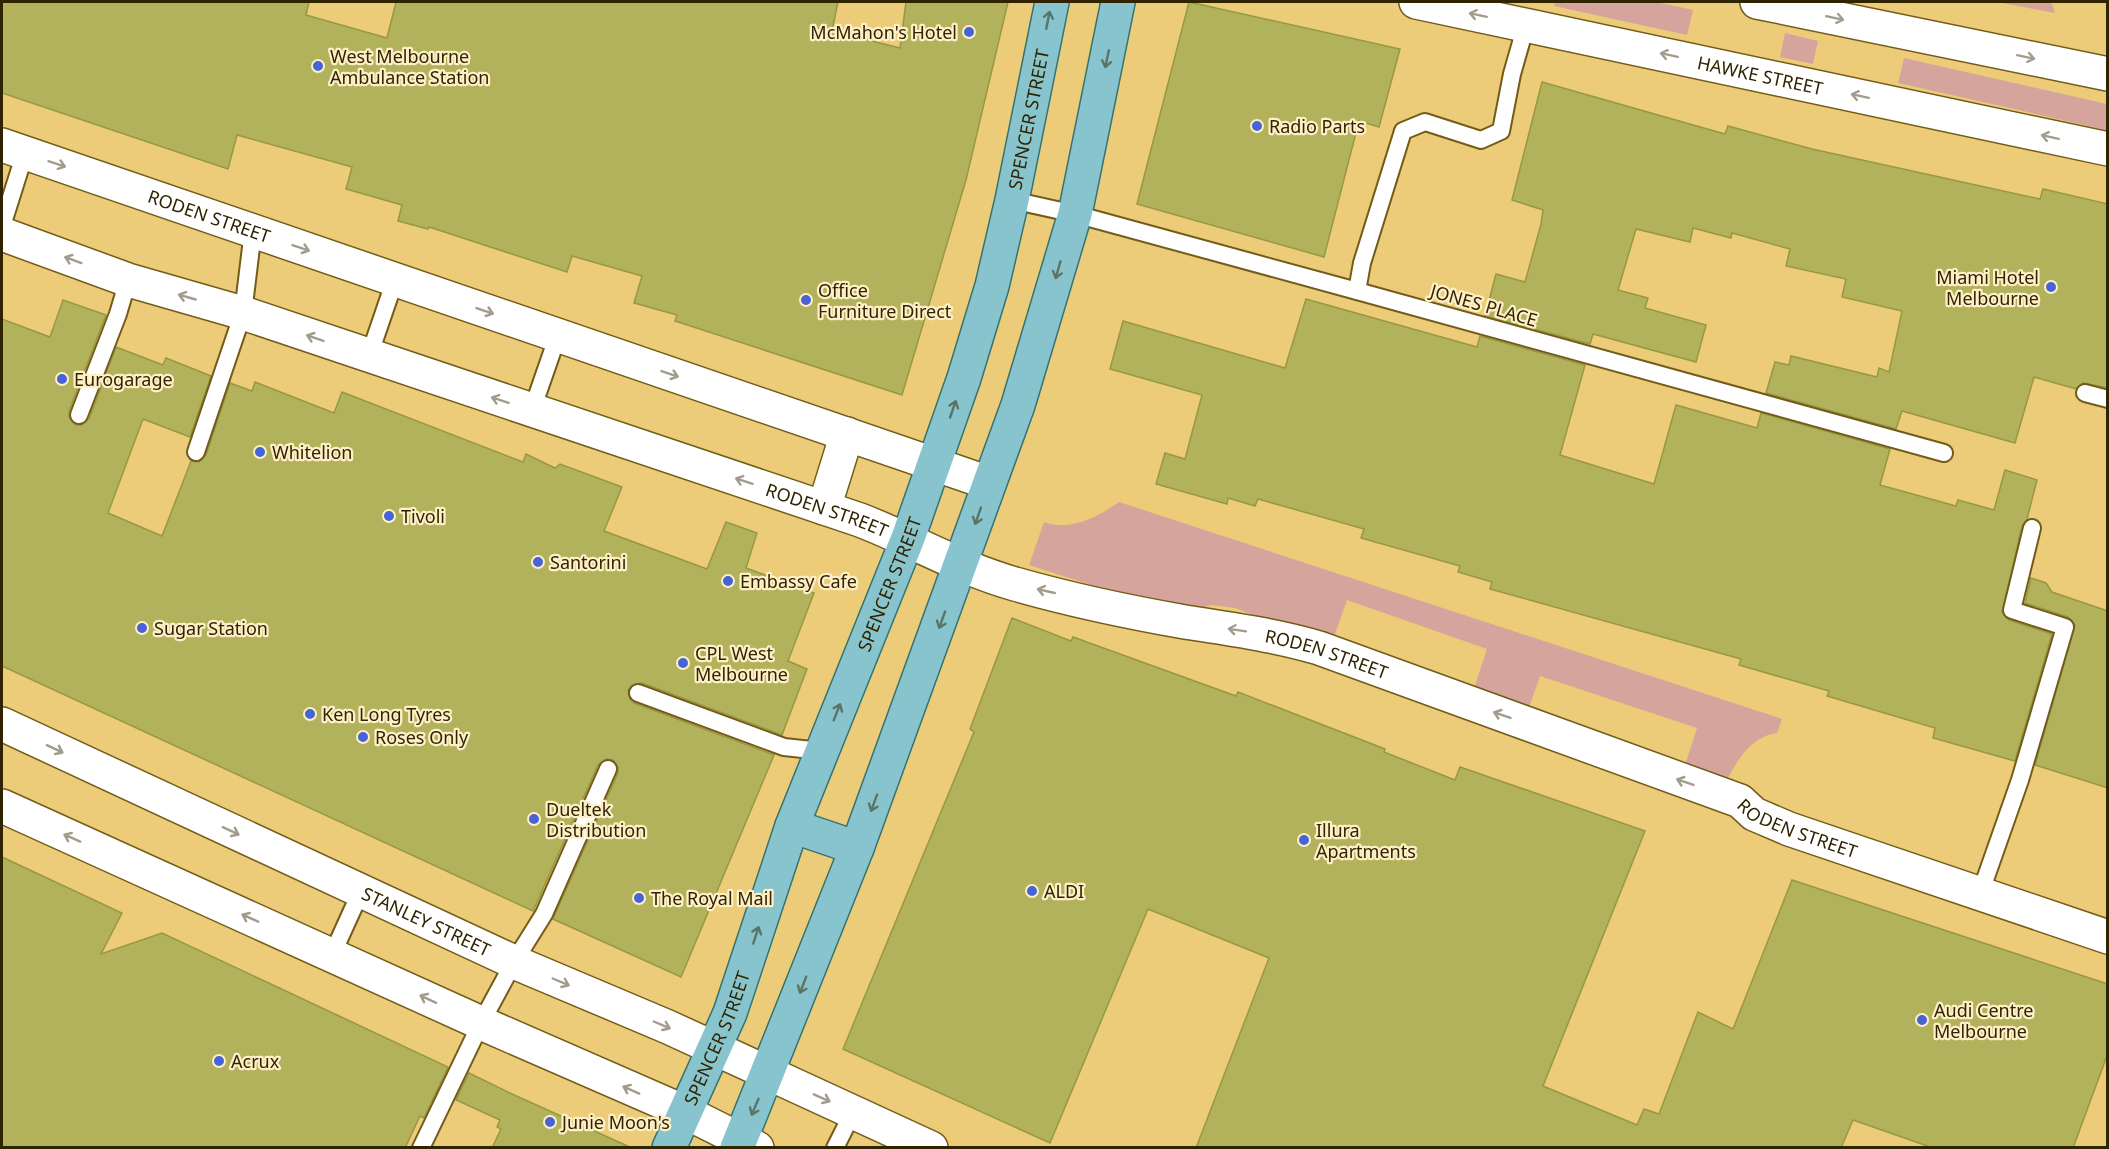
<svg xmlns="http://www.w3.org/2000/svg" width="2109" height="1149" font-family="'Noto Sans',sans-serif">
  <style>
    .green { fill: #d5a49c }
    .building { fill: #b2b25c; stroke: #989842; stroke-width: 1.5 }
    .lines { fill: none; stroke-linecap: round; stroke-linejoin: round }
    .service-casing { stroke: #735c19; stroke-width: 20 }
    .minor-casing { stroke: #735c19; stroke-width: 36 }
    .tertiary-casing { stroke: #735c19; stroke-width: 36 }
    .primary-casing { stroke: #357370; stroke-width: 36 }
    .service { stroke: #fff; stroke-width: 16 }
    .minor { stroke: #fff; stroke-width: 33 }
    .tertiary { stroke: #fff; stroke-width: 33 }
    .primary { stroke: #88c4ce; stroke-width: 33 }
    .oneway { stroke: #a29c8c }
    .oneway2 { stroke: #5c7467 }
    .poi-dot { fill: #4764d7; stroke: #ffefc7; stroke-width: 2 }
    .labels { text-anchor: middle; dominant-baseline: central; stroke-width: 4.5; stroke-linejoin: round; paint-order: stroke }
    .poi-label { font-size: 18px; fill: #302400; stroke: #ffefc7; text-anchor: start }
    .street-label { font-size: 18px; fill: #302400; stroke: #ffefc7 }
  </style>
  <rect width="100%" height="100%" fill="#eccc78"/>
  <!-- green -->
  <g class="green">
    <polygon points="1555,2 1656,2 1693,10 1687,35 1554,6"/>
    <polygon points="1997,2 2051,2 2055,13"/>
    <polygon points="1785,33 1818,41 1813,64 1780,57"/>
    <polygon points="1904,58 2107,104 2107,130 1898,83"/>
    <path d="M1119 502 1782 719 1777 733C1750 737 1737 761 1725 783L1685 765 1697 728 1540 676 1527 713 1472 695 1487 649 1347 600 1331 645 1235 608 1212 605 1190 610 1119 594 1029 565 1044 522C1070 532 1098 517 1119 502Z"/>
  </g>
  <!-- building -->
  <g class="building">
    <polygon points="2,2 309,2 306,15 387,38 396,2 838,2 832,31 900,48 906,2 1008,2 966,180 902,395 675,321 677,315 634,303 642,276 572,256 567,272 429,227 428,229 398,221 402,205 346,189 352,167 237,135 228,169 2,93"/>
    <polygon points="1189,2 1400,49 1379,127 1359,121 1324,257 1137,204"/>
    <polygon points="1542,82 1725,134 1728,126 1812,149 2040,199 2043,189 2108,204 2108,388 2083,383 2076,389 2034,377 2015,443 1902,411 1896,429 1766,393 1775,362 1789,365 1791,356 1877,377 1879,368 1889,372 1902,311 1842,297 1846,279 1786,266 1790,249 1732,233 1731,238 1693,228 1690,242 1636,229 1618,290 1648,298 1645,308 1706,325 1696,362 1593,334 1590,344 1485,316 1496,274 1525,282 1541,224 1543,210 1512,200"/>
    <polygon points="1306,299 1477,347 1480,336 1585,365 1560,455 1654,484 1676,405 1757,428 1761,413 1890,449 1880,485 1956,506 1958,500 1994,510 2005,470 2037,480 2027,519 2022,526 2002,612 2009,620 2052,634 2015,761 1933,738 1935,728 1827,696 1829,691 1739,665 1741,659 1490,589 1492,582 1458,572 1460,566 1361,538 1364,529 1258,499 1255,506 1228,498 1227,504 1156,484 1165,453 1185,459 1202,395 1110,369 1123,321 1285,368"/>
    <polygon points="63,300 106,315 69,411 69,417 75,425 81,425 89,419 116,347 163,365 166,358 211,376 190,437 143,419 108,513 162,536 191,461 199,462 206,455 230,383 252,391 255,382 334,413 342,392 523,462 526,454 555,468 560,464 622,487 604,531 707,569 726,522 757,533 746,568 814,593 788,661 807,669 782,735 642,683 632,685 628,690 630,699 634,703 774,755 681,977 553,919 618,773 618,767 613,760 606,759 598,765 533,911 2,666 2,319 50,337"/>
    <polygon points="2031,578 2046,583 2052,592 2108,611 2108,788 2035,765 2075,625 2068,617 2025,603"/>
    <polygon points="1012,618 1071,641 1073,637 1236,696 1238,692 1385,749 1384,752 1455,780 1460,767 1645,831 1543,1086 1637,1125 1644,1109 1659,1114 1698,1012 1733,1029 1792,880 2108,984 2108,1053 2073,1148 1933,1148 1853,1120 1841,1148 1196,1148 1269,958 1148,909 1050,1143 843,1049 974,732 970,729"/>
    <polygon points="2,857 122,913 101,954 162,933 448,1067 424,1118 420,1116 405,1148 2,1148"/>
    <polygon points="469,1073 512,1094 632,1148 492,1148 501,1129 497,1127 500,1120 456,1100"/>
  </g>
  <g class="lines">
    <!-- service casing -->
    <g class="service-casing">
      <g id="service">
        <polyline points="1012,200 1075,214 1357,291 1944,453"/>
        <polyline points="2,226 25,153"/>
        <polyline points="1357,291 1362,263 1403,131 1425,122 1481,140 1501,131 1512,74 1526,25"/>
        <polyline points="369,356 395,280"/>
        <polyline points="2085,393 2108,399"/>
        <polyline points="532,410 558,335"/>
        <polyline points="79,415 118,314 128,280"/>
        <polyline points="196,452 243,313 253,231"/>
        <polyline points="638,693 784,747 821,751"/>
        <polyline points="1980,894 2020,780 2065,627 2012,610 2032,528"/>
        <polyline points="332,955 361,891"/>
        <polyline points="421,1148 481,1023 514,962 544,914 608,769"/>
        <polyline points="835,1148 853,1112"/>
      </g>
    </g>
    <!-- minor casing -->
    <g class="minor-casing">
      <g id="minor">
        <path id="s1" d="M2 145 989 483"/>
        <path id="s2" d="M2 234 128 280 243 313 860 520C912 540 961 569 1015 584 1071 600 1128 612 1185 622 1230 629 1275 635 1319 648L1740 801 1754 814 1789 829 2108 937"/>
        <polyline points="824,508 847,434"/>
        <path id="s3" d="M2 724 514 962 668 1027 931 1148"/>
        <polyline points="2,806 481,1023 685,1112 757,1148"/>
      </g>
    </g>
    <!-- tertiary casing -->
    <g class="tertiary-casing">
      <g id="tertiary">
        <path id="s4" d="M1416 2 2108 149"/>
        <polyline points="1757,2 2108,74"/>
      </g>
    </g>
    <!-- primary casing -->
    <g class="primary-casing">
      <g id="primary">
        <polyline points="792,826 857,848"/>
        <path id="s5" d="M669 1148 730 1013 792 826 908 538 964 378 992 286 1012 200 1052 2"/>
        <polyline points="737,1148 857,848 1018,405 1075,214 1118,2"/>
      </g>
    </g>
    <!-- service -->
    <use href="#service" class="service"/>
    <!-- minor -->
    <use href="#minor" class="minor"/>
    <!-- tertiary -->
    <use href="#tertiary" class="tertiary"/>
    <!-- primary -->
    <use href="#primary" class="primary"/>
  </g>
  <!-- one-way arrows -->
  <defs><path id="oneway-shaft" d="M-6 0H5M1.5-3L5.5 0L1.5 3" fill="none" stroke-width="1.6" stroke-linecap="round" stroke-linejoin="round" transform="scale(1.5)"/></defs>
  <g class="oneway">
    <use href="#oneway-shaft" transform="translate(1478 15) rotate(-168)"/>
    <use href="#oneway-shaft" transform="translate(1835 18) rotate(12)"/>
    <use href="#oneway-shaft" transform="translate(1669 55) rotate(-168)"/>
    <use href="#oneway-shaft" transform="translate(2026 57) rotate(12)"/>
    <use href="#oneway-shaft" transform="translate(1860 96) rotate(-168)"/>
    <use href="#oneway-shaft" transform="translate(2050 137) rotate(-168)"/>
    <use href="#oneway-shaft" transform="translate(57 164) rotate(18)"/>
    <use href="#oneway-shaft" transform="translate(301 248) rotate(19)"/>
    <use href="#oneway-shaft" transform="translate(73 260) rotate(-160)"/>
    <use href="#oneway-shaft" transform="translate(187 297) rotate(-164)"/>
    <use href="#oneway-shaft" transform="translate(485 311) rotate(19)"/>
    <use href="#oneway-shaft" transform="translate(315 338) rotate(-161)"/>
    <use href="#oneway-shaft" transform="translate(670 374) rotate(19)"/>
    <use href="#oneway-shaft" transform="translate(500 400) rotate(-162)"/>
    <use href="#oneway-shaft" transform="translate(744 481) rotate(-162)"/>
    <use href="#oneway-shaft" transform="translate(1046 591) rotate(-167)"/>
    <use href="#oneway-shaft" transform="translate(1237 630) rotate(-171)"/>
    <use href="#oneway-shaft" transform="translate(1502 715) rotate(-161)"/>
    <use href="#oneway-shaft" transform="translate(55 749) rotate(25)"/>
    <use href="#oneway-shaft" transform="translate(1685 782) rotate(-161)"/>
    <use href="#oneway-shaft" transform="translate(231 831) rotate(25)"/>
    <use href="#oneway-shaft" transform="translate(72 838) rotate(-156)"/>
    <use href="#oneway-shaft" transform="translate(250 918) rotate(-156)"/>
    <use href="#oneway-shaft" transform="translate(561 982) rotate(23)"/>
    <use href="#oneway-shaft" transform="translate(428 999) rotate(-155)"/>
    <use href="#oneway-shaft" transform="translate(662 1025) rotate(23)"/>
    <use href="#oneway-shaft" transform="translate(631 1090) rotate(-156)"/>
    <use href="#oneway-shaft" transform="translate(822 1098) rotate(24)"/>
  </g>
  <g class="oneway2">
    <use href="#oneway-shaft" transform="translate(1048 20) rotate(-79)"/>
    <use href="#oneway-shaft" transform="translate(1107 59) rotate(102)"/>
    <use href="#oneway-shaft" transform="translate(1058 270) rotate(106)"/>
    <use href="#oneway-shaft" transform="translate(953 409) rotate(-71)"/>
    <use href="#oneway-shaft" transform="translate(978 516) rotate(109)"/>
    <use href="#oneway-shaft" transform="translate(942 620) rotate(110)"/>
    <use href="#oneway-shaft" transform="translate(837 712) rotate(-68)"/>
    <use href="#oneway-shaft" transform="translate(874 803) rotate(110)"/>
    <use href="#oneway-shaft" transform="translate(756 935) rotate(-72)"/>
    <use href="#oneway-shaft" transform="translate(803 985) rotate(111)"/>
    <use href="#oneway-shaft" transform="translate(755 1107) rotate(113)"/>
  </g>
  <!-- markers -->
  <g class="poi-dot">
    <circle cx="969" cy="32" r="6"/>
    <circle cx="318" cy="66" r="6"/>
    <circle cx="1257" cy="126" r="6"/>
    <circle cx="2051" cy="287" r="6"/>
    <circle cx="806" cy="300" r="6"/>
    <circle cx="62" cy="379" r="6"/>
    <circle cx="260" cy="452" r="6"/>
    <circle cx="389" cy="516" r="6"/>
    <circle cx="538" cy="562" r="6"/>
    <circle cx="728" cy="581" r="6"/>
    <circle cx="142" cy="628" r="6"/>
    <circle cx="683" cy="663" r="6"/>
    <circle cx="310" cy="714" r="6"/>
    <circle cx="363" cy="737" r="6"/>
    <circle cx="534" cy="819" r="6"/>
    <circle cx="1304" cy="840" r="6"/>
    <circle cx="1032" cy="891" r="6"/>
    <circle cx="639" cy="898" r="6"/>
    <circle cx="1922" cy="1020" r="6"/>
    <circle cx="219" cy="1061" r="6"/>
    <circle cx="550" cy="1122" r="6"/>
  </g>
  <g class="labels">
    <!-- poi labels -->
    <g class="poi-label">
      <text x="957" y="32" text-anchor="end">McMahon's Hotel</text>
      <text x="330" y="56">West Melbourne<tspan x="330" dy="21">Ambulance Station</tspan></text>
      <text x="1269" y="126">Radio Parts</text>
      <text x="2039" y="277" text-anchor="end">Miami Hotel<tspan x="2039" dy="21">Melbourne</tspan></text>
      <text x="818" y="290">Office<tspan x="818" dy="21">Furniture Direct</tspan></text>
      <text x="74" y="379">Eurogarage</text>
      <text x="272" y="452">Whitelion</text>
      <text x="401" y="516">Tivoli</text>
      <text x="550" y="562">Santorini</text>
      <text x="740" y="581">Embassy Cafe</text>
      <text x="154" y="628">Sugar Station</text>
      <text x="695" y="653">CPL West<tspan x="695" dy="21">Melbourne</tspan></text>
      <text x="322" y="714">Ken Long Tyres</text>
      <text x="375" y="737">Roses Only</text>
      <text x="546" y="809">Dueltek<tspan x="546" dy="21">Distribution</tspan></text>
      <text x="1316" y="830">Illura<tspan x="1316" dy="21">Apartments</tspan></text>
      <text x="1044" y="891">ALDI</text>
      <text x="651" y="898">The Royal Mail</text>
      <text x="1934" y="1010">Audi Centre<tspan x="1934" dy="21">Melbourne</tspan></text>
      <text x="231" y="1061">Acrux</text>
      <text x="562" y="1122">Junie Moon's</text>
    </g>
    <!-- street labels -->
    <g class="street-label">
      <text stroke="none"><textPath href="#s4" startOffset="352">HAWKE STREET</textPath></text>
      <text stroke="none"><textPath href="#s5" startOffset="1092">SPENCER STREET</textPath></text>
      <text stroke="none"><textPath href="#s1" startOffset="219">RODEN STREET</textPath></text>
      <text transform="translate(1484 305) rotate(16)">JONES PLACE</text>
      <text stroke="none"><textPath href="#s2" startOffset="870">RODEN STREET</textPath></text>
      <text stroke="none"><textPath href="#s5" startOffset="606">SPENCER STREET</textPath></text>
      <text stroke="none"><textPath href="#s2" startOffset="1392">RODEN STREET</textPath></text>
      <text stroke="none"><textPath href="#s2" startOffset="1896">RODEN STREET</textPath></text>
      <text stroke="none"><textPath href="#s3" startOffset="468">STANLEY STREET</textPath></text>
      <text stroke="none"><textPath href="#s5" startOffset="120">SPENCER STREET</textPath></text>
    </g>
  </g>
  <!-- border -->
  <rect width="2109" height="1149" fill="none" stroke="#302400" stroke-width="6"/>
</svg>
